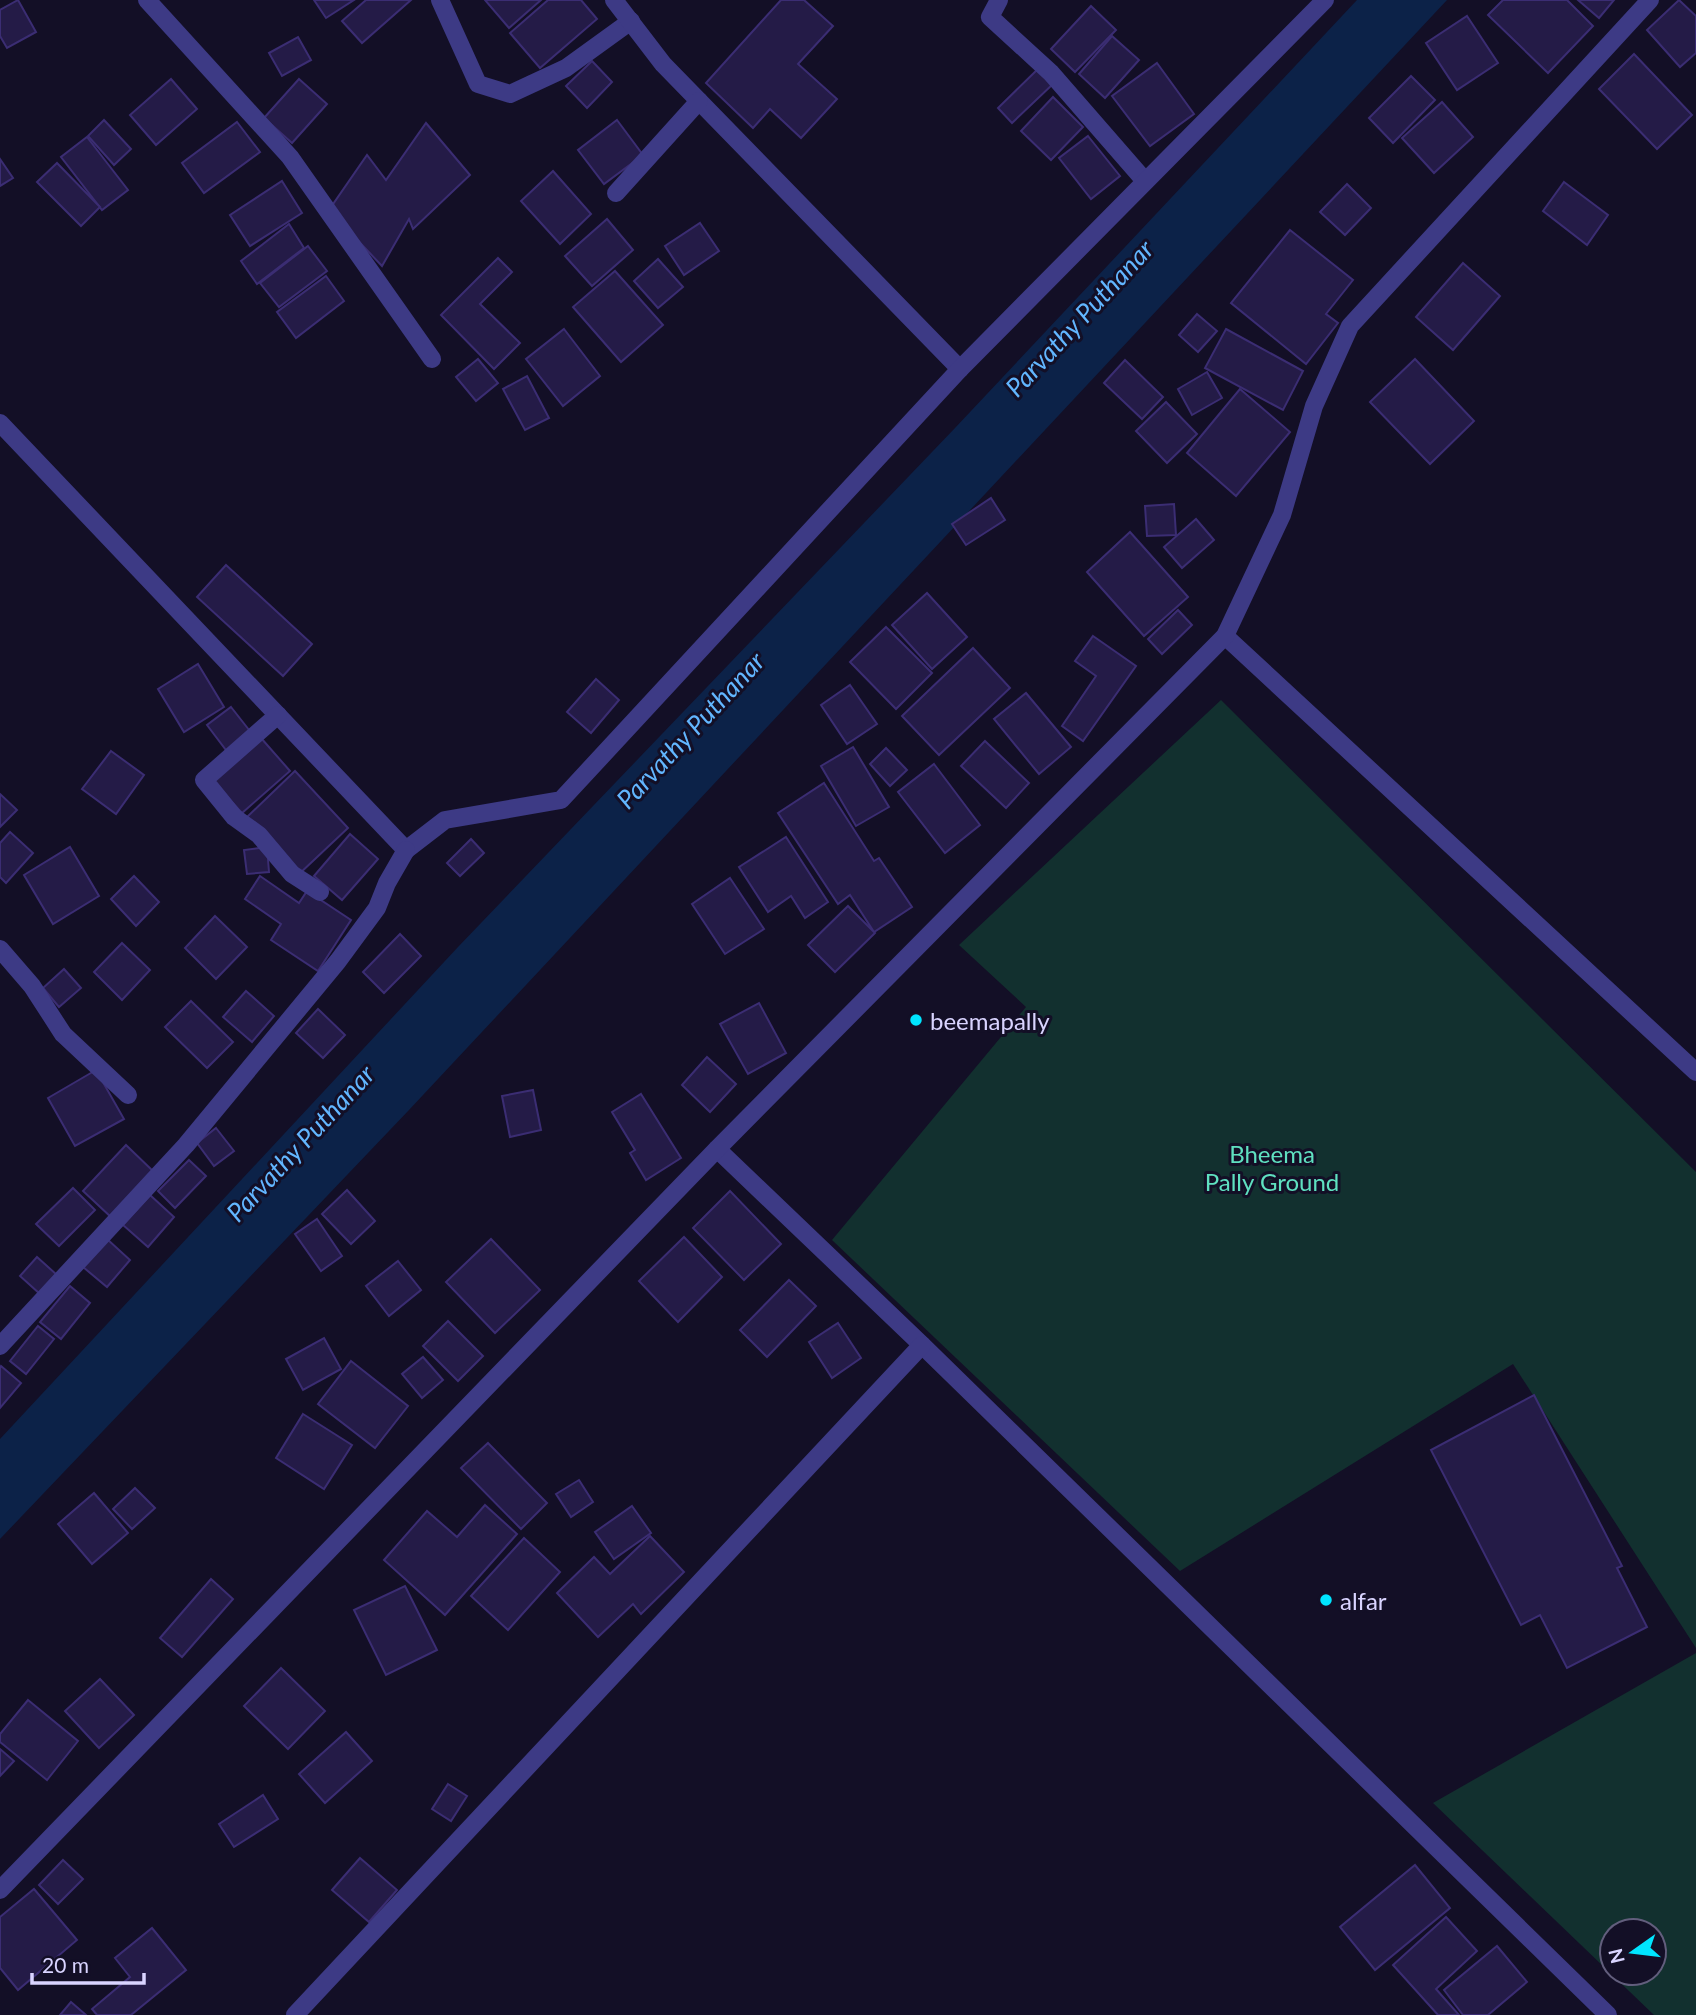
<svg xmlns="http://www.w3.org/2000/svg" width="1696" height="2015" font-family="Lato,sans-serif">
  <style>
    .green { fill: #12302f; fill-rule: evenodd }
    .water { fill: #0c2248 }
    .building { fill: #241b47; stroke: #3b2d73; stroke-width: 2 }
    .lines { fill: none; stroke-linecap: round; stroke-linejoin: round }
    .street { stroke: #3d3a85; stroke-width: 18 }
    .poi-dot { fill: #00e5ff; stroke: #130f26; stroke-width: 2.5 }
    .labels { text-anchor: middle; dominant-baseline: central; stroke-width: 6; stroke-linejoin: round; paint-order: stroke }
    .poi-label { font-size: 24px; fill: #d9d4ff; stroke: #130f26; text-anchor: start }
    .park-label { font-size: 24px; fill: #5fe0c0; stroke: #130f26 }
    .water-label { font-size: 26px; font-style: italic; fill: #62b6ff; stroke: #130f26 }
  </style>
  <rect width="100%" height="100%" fill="#130f26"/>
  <!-- green -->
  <g class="green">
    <polygon points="1221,700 1696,1172 1696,1648 1513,1364 1180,1571 832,1240 1026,1007 959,945"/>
    <path d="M1696 1653V2015H1654L1433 1803ZM1654 1931V1973H1612V1931Z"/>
  </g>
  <!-- water -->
  <polygon class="water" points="1357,0 1447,0 409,1110 0,1539 0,1439 458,947 955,428"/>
  <!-- building -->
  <g class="building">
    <polygon points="18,0 36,32 7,48 0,36 0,10"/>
    <polygon points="314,0 354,0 326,18"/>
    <polygon points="366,0 411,0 362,43 342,21"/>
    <polygon points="485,0 541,0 509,28"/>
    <polygon points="548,0 581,0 597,19 540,68 510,33"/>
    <polygon points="781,0 804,0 833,26 798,64 837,99 801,138 770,109 753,128 706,83"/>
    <polygon points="1503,0 1567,0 1593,26 1548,73 1488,15"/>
    <polygon points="1578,0 1614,0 1599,18"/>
    <polygon points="1679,0 1696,16 1696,53 1680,67 1647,30"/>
    <polygon points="1091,6 1116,30 1075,72 1051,49"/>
    <polygon points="1467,16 1498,63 1457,90 1426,43"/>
    <polygon points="1112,36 1139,60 1105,98 1079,74"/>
    <polygon points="298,37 311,60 282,76 269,53"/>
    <polygon points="1634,54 1692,115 1657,149 1599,89"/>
    <polygon points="592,61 612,82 587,108 566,86"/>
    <polygon points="1157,63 1194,114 1150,146 1112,96"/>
    <polygon points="1038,69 1053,84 1012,123 998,108"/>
    <polygon points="1411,76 1435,100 1393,143 1369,118"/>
    <polygon points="171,79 197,109 156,145 130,115"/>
    <polygon points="299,79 327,104 292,143 264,118"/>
    <polygon points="1053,97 1083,127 1051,160 1021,131"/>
    <polygon points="1442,102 1473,137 1434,173 1402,138"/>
    <polygon points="104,120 131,149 114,165 88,136"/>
    <polygon points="617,120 643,155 604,184 578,150"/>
    <polygon points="237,122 260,152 204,193 182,163"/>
    <polygon points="426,123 470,175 413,229 409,219 382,266 329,210 367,155 386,180"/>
    <polygon points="1088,136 1120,176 1091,199 1059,158"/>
    <polygon points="87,137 128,190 102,210 61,157"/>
    <polygon points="0,159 13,178 0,186"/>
    <polygon points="57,163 100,207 81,226 37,182"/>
    <polygon points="553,171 591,214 560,244 521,201"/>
    <polygon points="282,181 302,213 250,246 230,215"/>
    <polygon points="1564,182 1608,215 1587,245 1543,211"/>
    <polygon points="1347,184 1371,208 1345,235 1320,212"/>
    <polygon points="607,219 633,250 592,286 565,256"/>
    <polygon points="700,223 719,251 684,275 665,246"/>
    <polygon points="289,224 304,248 257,284 241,261"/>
    <polygon points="1290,230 1353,280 1326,314 1338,323 1306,364 1231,303"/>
    <polygon points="308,246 327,271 279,307 260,283"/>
    <polygon points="498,258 512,272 480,304 520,343 494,369 441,315"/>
    <polygon points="658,259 683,287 658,308 634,281"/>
    <polygon points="1463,263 1500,296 1453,350 1416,317"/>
    <polygon points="615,271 663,325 621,362 573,307"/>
    <polygon points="326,276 344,301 296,338 277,312"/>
    <polygon points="1197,314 1217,331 1198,352 1179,335"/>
    <polygon points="564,329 600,376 563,406 526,359"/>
    <polygon points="1226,329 1303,371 1283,410 1205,368"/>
    <polygon points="478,359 498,383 476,401 456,377"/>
    <polygon points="1415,359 1474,421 1430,464 1370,402"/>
    <polygon points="1125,360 1163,397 1142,419 1104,383"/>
    <polygon points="1207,372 1222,398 1192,415 1178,389"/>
    <polygon points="527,376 549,418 525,430 503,389"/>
    <polygon points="1240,389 1290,432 1236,496 1187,453"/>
    <polygon points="1166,402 1197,434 1167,463 1136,431"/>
    <polygon points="991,498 1005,520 966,545 952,524"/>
    <polygon points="1174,504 1176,535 1147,536 1145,506"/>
    <polygon points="1196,519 1214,540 1182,568 1164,547"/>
    <polygon points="1130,532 1188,597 1144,636 1087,572"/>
    <polygon points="226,565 312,644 283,676 197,597"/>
    <polygon points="927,593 967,637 932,669 892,625"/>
    <polygon points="1178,610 1192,625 1162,654 1148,639"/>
    <polygon points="886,627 932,673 896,709 850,662"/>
    <polygon points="1093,636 1136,666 1083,741 1062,726 1096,676 1075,661"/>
    <polygon points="973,648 1010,688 939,755 902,716"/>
    <polygon points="198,664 224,707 184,732 158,689"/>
    <polygon points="596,679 619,700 591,733 567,712"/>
    <polygon points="850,685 877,724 847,744 821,705"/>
    <polygon points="1026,693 1071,747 1039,774 994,719"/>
    <polygon points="231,707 253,735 229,754 207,725"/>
    <polygon points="261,738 290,771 242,813 212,781"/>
    <polygon points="985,741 1029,783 1006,808 961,766"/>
    <polygon points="853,747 889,807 856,826 821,766"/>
    <polygon points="886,748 907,770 890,786 870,764"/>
    <polygon points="111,751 144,775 116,814 82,789"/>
    <polygon points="934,764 980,825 945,853 898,792"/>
    <polygon points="295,771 348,828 298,875 246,818"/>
    <polygon points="824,783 874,861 879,858 912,907 874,932 850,895 838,904 778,813"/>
    <polygon points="0,794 17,810 0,827"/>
    <polygon points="10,832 33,853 6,883 0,877 0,843"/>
    <polygon points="350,834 378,859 342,900 314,876"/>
    <polygon points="786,837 828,902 805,918 791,896 768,912 739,867"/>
    <polygon points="471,839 484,853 460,876 447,863"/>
    <polygon points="70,847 99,896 53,924 24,875"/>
    <polygon points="267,847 269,872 247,874 244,850"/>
    <polygon points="134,876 159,902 136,926 111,899"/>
    <polygon points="260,876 299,903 307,891 351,920 318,971 271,940 281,924 245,899"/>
    <polygon points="730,878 764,929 725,954 692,904"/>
    <polygon points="848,906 875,933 835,972 808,945"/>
    <polygon points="215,916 247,947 216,979 185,948"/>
    <polygon points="400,934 421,956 384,993 363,972"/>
    <polygon points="122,943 150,970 122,1000 94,972"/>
    <polygon points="64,969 81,988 59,1007 43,988"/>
    <polygon points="246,991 274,1016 252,1042 223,1017"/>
    <polygon points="191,1001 233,1042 207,1068 165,1027"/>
    <polygon points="759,1003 786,1053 748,1074 720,1024"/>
    <polygon points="318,1009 345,1035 323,1058 296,1033"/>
    <polygon points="707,1057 736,1084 710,1112 682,1085"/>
    <polygon points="96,1070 124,1119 75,1146 48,1098"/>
    <polygon points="533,1090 541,1130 510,1137 502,1096"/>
    <polygon points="641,1094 681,1158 646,1180 630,1153 635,1150 612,1112"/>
    <polygon points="216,1128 234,1151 214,1166 197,1143"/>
    <polygon points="126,1145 154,1172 112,1218 83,1191"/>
    <polygon points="189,1160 206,1176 175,1208 158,1191"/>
    <polygon points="73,1188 95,1210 59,1246 36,1224"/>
    <polygon points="347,1190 375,1221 351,1244 322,1214"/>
    <polygon points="730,1191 781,1244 744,1280 693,1228"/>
    <polygon points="150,1195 174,1217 148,1247 123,1225"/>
    <polygon points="317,1219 342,1256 321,1271 295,1234"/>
    <polygon points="684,1237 722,1277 678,1322 639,1281"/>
    <polygon points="107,1239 130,1260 107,1287 83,1267"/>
    <polygon points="491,1239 540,1290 495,1333 446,1282"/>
    <polygon points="37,1257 57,1275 40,1294 20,1276"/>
    <polygon points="398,1261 421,1290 389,1316 366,1286"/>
    <polygon points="789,1280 816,1306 767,1357 740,1330"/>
    <polygon points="70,1286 90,1303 61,1339 40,1322"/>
    <polygon points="448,1321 483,1356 458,1381 423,1346"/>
    <polygon points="838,1323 861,1358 832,1378 809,1342"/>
    <polygon points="38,1326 54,1339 26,1374 10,1361"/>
    <polygon points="324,1338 341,1369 303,1390 286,1359"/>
    <polygon points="423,1357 443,1380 422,1398 402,1374"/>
    <polygon points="351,1361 408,1406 375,1448 318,1404"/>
    <polygon points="1,1366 21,1383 0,1408 0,1368"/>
    <polygon points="1534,1395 1622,1566 1617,1568 1647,1627 1567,1668 1540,1615 1521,1625 1431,1450"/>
    <polygon points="303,1414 352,1445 324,1489 276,1458"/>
    <polygon points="488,1443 547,1503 521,1529 461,1468"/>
    <polygon points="579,1480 593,1502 571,1517 556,1494"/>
    <polygon points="135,1488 155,1508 132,1529 113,1509"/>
    <polygon points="94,1493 128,1533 92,1564 58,1524"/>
    <polygon points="485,1505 517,1534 445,1615 384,1560 427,1511 457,1537"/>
    <polygon points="632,1506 651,1533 614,1559 595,1532"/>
    <polygon points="650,1536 684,1572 641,1614 633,1604 598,1637 557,1593 594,1557 610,1574"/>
    <polygon points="524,1538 560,1572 508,1630 471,1596"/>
    <polygon points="211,1579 233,1599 182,1657 160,1638"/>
    <polygon points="405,1586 437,1650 386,1675 354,1610"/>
    <polygon points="281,1668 325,1711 288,1749 244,1706"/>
    <polygon points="100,1679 134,1715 99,1748 65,1711"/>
    <polygon points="28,1700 78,1741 47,1780 0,1742 0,1734"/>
    <polygon points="346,1732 372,1761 325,1803 299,1774"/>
    <polygon points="0,1749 14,1761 0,1776"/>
    <polygon points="448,1784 467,1796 451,1821 432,1809"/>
    <polygon points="263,1795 278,1819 234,1847 219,1824"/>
    <polygon points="360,1858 397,1890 369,1922 332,1890"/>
    <polygon points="63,1860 83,1879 58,1904 39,1885"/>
    <polygon points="1415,1865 1450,1908 1375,1970 1340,1927"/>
    <polygon points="34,1889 77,1940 18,1990 0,1968 0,1917"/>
    <polygon points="1446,1917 1477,1951 1436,1989 1459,2015 1438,2015 1393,1965"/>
    <polygon points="152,1928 186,1970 131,2015 97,2015 92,2009 130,1977 115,1958"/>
    <polygon points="1497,1946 1527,1982 1488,2015 1463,2015 1444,1990"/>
    <polygon points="71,2002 86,2015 60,2015"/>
  </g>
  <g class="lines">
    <!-- street -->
    <g class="street">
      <polyline points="147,0 290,157 432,359"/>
      <polyline points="440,0 478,84 510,94 566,68 631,21"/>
      <polyline points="614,0 663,64 960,369"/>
      <polyline points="999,0 990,17 1051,73 1145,181"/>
      <polyline points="616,193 699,101"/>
      <polyline points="0,423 406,850 445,820 561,800 960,369 1325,0"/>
      <polyline points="1225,636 1696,1072"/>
      <polyline points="278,715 204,780 234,817 259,835 292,874 320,892"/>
      <polyline points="0,949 32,986 63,1034 128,1095"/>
      <polyline points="717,1149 922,1345 1608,2015"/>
      <polyline points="0,1346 186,1145 338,961 377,908 387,883 406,850"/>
      <polyline points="0,1890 717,1149 1225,636 1282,515 1314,406 1350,326 1650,0"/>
      <polyline points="295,2015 922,1345"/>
    </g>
  </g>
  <!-- markers -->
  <g class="poi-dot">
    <circle cx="916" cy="1020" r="7"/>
    <circle cx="1326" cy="1600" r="7"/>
  </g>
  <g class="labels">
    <!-- poi labels -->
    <g class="poi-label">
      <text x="930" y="1020">beemapally</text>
      <text x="1340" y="1600">alfar</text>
    </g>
    <!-- park labels -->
    <g class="park-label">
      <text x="1272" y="1153">Bheema<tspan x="1272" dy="28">Pally Ground</tspan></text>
    </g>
    <!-- water labels -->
    <g class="water-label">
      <text transform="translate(1079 318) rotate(-47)">Parvathy Puthanar</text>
      <text transform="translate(690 730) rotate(-47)">Parvathy Puthanar</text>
      <text transform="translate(300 1143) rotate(-47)">Parvathy Puthanar</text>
    </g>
  </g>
  <!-- north arrow -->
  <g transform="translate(1633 1952) rotate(256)"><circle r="33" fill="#130f26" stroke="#625e7d" stroke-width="2"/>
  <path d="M0-5L12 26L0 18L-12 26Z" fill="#00e5ff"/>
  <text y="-10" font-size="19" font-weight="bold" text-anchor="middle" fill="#d9d4ff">N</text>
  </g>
  <!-- scale -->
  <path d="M32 1973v10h112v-10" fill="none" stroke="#d9d4ff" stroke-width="3.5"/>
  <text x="42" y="1973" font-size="21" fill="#d9d4ff" stroke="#130f26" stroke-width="5" paint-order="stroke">20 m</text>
</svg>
